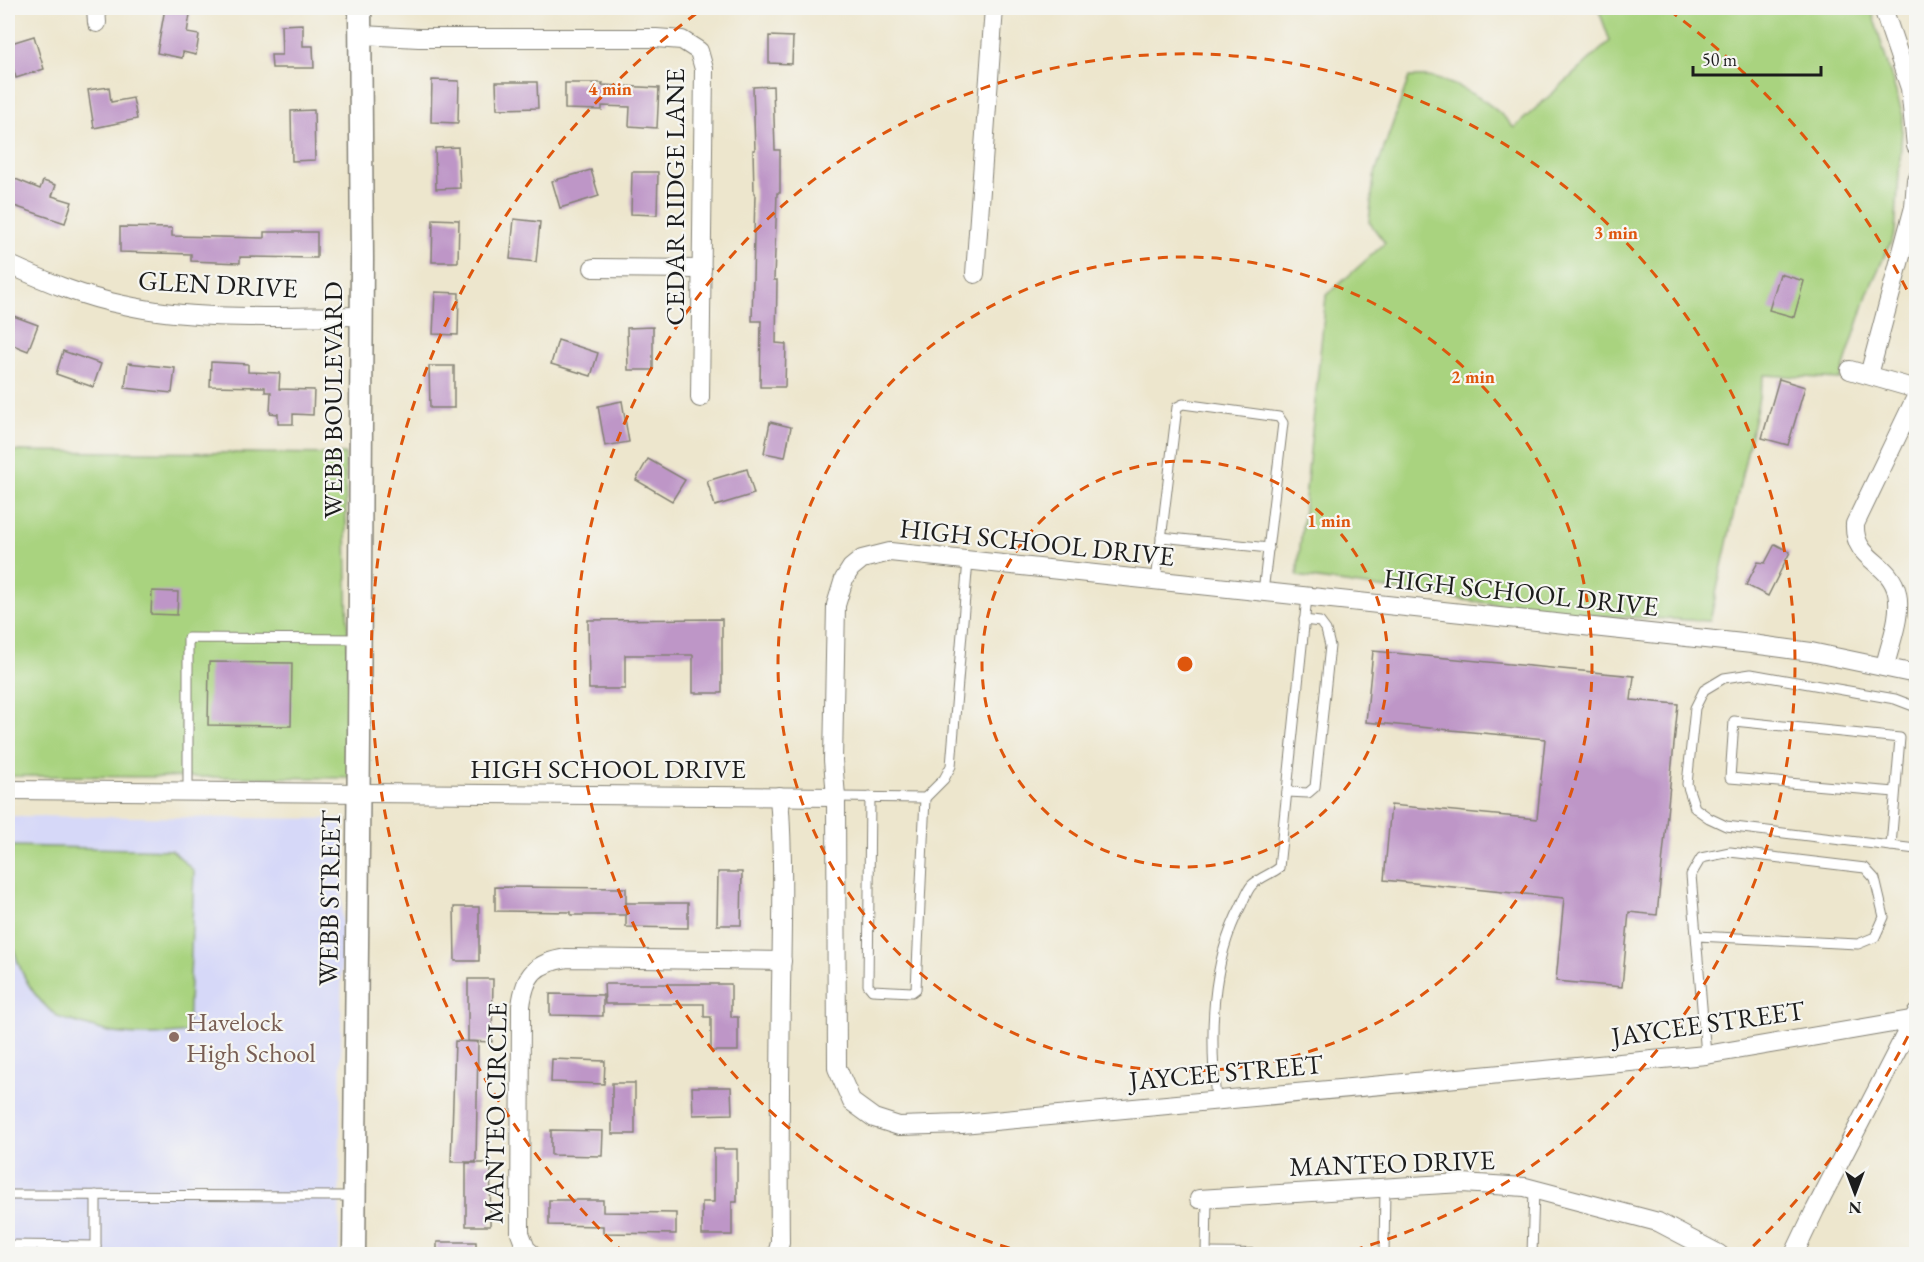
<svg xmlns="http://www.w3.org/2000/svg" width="1924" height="1262" font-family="'EB Garamond',serif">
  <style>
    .built { fill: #d6d8f8 }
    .green { fill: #a9d37f; stroke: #62784e; stroke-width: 1.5 }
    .building { fill: #be96c7 }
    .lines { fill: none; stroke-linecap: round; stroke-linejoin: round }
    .service-casing { stroke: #848174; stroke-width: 11 }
    .minor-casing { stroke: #848174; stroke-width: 20 }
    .tertiary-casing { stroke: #848174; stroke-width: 25 }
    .service { stroke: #fff; stroke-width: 9 }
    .minor { stroke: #fff; stroke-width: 18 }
    .tertiary { stroke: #fff; stroke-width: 22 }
    .ring { fill: none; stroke: #de560d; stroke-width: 3; stroke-dasharray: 10 8 }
    .education-dot { fill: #8d6e63; stroke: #f6f6f2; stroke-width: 2 }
    .labels { text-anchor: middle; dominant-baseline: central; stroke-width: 4.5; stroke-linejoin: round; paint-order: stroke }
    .street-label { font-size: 27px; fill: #1c1c1c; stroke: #f6f6f2 }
    .education-label { font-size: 27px; fill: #785e54; stroke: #f6f6f2; text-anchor: start }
    .centre { fill: #de560d; stroke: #f6f6f2; stroke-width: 3 }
    .ring-label { font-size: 18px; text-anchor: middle; font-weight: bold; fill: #de560d; stroke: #f6f6f2; stroke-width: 4.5; stroke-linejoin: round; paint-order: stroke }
  </style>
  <rect width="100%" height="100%" fill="#f6f6f2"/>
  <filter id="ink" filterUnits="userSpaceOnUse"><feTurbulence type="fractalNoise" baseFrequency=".0167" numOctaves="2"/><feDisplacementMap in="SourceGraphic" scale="12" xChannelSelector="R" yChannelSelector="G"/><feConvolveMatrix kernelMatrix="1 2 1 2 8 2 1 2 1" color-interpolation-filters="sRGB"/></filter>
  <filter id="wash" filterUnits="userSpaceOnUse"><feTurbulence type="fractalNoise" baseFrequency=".008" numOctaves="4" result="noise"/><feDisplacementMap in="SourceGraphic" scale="24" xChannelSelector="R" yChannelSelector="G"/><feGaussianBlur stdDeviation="1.35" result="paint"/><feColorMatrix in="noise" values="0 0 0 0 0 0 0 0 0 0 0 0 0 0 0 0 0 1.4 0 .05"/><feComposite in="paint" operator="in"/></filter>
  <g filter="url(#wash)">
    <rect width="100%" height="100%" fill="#ede6cd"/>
    <!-- built -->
    <polygon class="built" points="8,816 343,819 339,1254 8,1254"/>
    <!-- green -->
    <g class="green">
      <path d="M1598 8H1871L1903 116 1895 233 1868 292 1840 379 1764 375 1710 621 1562 614 1297 576 1326 296 1385 243 1369 222 1374 177 1409 77C1417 77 1426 76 1433 78 1462 85 1495 104 1514 128L1610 41Z"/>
      <polygon points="8,451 345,454 350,778 8,776"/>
      <path d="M12 846 172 850 194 871 188 1032C165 1035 137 1036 114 1033 102 1031 90 1026 78 1023 72 1021 62 1020 57 1016 4 976 4 906 12 846Z"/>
    </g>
    <g id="blocks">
      <!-- building -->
      <g class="building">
        <polygon points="165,8 191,8 187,33 199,35 196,55 183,52 182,58 157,53"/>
        <polygon points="303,24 303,46 313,46 314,68 272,68 271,55 282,55 281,25"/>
        <polygon points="34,36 44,69 16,78 8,50 8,44"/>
        <polygon points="769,36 793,37 792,64 769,63"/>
        <polygon points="432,80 459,81 458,123 431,122"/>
        <polygon points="496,82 537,82 538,108 497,109"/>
        <polygon points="565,83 603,83 602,85 659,88 657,128 629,126 630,107 602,106 602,110 565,109"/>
        <polygon points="773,86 775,150 780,150 780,193 777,193 774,280 777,280 776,343 786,344 785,387 760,387 761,321 752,321 755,193 754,193 753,150 755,150 753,87"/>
        <polygon points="109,87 111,102 133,98 137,119 94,128 88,90"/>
        <polygon points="314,110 315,160 292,161 291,111"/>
        <polygon points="458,147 460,188 436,189 435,148"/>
        <polygon points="591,170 599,196 560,208 552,181"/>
        <polygon points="632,172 658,172 657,215 631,214"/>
        <polygon points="8,176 40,189 43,181 56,185 52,196 72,202 65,223 8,204"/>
        <polygon points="433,219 459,220 458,262 432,262"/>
        <polygon points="514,219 540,222 536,262 510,259"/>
        <polygon points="120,227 172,228 172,236 264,238 264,232 317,232 317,258 240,257 240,263 191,261 191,254 120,252"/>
        <polygon points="1780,274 1804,281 1794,317 1769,310"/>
        <polygon points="435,292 459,293 458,335 433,334"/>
        <polygon points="8,314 38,325 28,351 8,343"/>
        <polygon points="653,327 653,370 628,370 627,328"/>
        <polygon points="558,340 598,353 591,376 551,364"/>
        <polygon points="63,351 101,364 93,387 56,374"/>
        <polygon points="211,362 248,364 248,372 280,373 279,389 314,390 313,415 293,414 293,424 278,424 278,414 270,413 271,392 265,392 265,387 210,386"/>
        <polygon points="128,363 175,368 172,393 125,388"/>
        <polygon points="429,366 454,366 454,408 430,408"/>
        <polygon points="1779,379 1805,387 1788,445 1762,438"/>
        <polygon points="622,401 629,442 605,446 598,406"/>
        <polygon points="770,422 791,427 785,457 764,453"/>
        <polygon points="648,459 685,480 672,501 636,480"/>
        <polygon points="747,469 754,494 715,506 707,481"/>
        <polygon points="1775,544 1790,552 1768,596 1746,585 1758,562 1765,563"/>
        <polygon points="152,591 178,592 177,615 151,614"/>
        <polygon points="722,619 722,693 693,693 693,655 625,655 625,689 589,689 588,620"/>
        <polygon points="1373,651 1634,676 1631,700 1678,704 1657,915 1629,912 1622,987 1556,981 1564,898 1384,880 1391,805 1537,819 1545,739 1366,722"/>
        <polygon points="209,662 292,663 291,726 208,725"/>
        <polygon points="718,872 742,872 741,925 717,925"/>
        <polygon points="495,887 626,888 626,915 571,915 571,912 495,911"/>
        <polygon points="626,903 688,903 688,928 626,927"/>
        <polygon points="454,907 479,907 479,961 455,961"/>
        <polygon points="468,979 493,979 492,1042 468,1041"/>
        <polygon points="604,984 731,984 731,1017 738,1017 738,1051 711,1051 711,1017 704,1017 704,1004 605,1004"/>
        <polygon points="550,994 603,995 603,1016 550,1015"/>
        <polygon points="455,1041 478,1042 476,1162 451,1162"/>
        <polygon points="552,1059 605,1061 604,1084 551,1082"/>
        <rect x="612" y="1083" width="23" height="51"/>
        <polygon points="692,1087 731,1087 732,1114 693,1115"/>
        <polygon points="551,1130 603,1131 602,1156 551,1155"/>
        <polygon points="714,1149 737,1149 737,1202 732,1202 732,1235 702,1235 702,1202 714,1202"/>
        <polygon points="466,1163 491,1163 490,1226 466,1226"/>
        <polygon points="549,1200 603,1200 603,1212 676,1213 676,1234 603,1233 603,1226 549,1225"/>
        <rect x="437" y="1242" width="39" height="12"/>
      </g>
    </g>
  </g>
  <g filter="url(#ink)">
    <use href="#blocks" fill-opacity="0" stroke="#848174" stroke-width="1.5"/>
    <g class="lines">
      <!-- service casing -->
      <g class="service-casing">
        <g id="service">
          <polyline points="1161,537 1269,548"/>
          <polyline points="1156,581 1177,407 1183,404 1279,417 1283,423 1263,592"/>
          <polyline points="1916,707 1895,699 1751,674 1724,678 1704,690 1695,708 1687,784 1695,808 1709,818 1726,826 1916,849"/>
          <polyline points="188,792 188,638 359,639"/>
          <polyline points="1287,792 1308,793 1315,787 1330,646 1326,630 1320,622 1304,620"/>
          <polyline points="836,797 925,798 944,779 951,766 968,560"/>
          <polyline points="870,797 868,985 872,990 912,992 916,989 925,798"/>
          <polyline points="1891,846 1900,738 1734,721 1730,778 1895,792"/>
          <polyline points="1697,936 1858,944 1875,937 1884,917 1875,879 1865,868 1730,852 1701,858 1691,875 1706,1055"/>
          <path d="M1216 1100C1210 1036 1210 964 1241 906 1244 900 1247 890 1252 885 1259 878 1271 874 1279 868L1307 597"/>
          <polyline points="8,1195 355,1196"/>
          <polyline points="96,1195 96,1254"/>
          <polyline points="8,1245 96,1246"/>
          <polyline points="1206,1253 1312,1254"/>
          <polyline points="1206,1254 1207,1198"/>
          <polyline points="1384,1254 1385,1188"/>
          <polyline points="1532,1254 1534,1190"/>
        </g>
      </g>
      <!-- minor casing -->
      <g class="minor-casing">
        <g id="minor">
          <polyline points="96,8 97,23"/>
          <polyline points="1883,8 1910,88 1916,146"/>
          <polyline points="361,35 419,38 656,38 682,40 699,51 704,69 700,398"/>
          <path d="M8 264C45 281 83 297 124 305 200 322 283 316 361 316"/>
          <polyline points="593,268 702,269"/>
          <polyline points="975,274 994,8"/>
          <polyline points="1850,370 1916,389"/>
          <polyline points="1869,375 1914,207 1916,180"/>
          <path d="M1885 666C1890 643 1902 616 1897 593 1890 561 1853 561 1855 524L1916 397"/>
          <polyline points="8,790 836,797 833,760 836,605 844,579 851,568 862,559 890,552 1752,644 1811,652 1916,674"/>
          <polyline points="836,797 837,1068 852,1102 874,1118 899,1126 962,1124 1706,1055 1916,1019"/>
          <polyline points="1199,1199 1462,1183 1525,1187 1658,1222 1719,1254"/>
          <path d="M532 1254 526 1249 520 1233 521 1006C525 974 535 963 567 958L782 961"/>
          <path d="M777 1254 780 1243C779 1157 780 1073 781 988 782 924 784 860 779 796"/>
          <polyline points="1794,1254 1815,1210 1916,1014"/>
        </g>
      </g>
      <!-- tertiary casing -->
      <g class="tertiary-casing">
        <polyline id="tertiary" points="354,1254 359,741 362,259 360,8"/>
      </g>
      <!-- service -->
      <use href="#service" class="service"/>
      <!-- minor -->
      <use href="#minor" class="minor"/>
      <!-- tertiary -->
      <use href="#tertiary" class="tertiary"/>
    </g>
  </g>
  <!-- distance rings -->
  <g class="ring">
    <circle cx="1185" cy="664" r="203"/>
    <circle cx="1185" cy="664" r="407"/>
    <path d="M1027 1253A610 610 0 1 1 1343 1253"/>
    <path d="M1916 1020A813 813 0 0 1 1745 1254M625 1254A813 813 0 0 1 701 10M1669 10A813 813 0 0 1 1916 308"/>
  </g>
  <!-- markers -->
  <circle class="education-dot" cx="174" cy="1037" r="6"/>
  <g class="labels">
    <!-- street labels -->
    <g class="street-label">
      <text transform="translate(674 197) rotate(-90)">CEDAR RIDGE LANE</text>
      <text transform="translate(218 284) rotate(3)">GLEN DRIVE</text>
      <text transform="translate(332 400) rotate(-90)">WEBB BOULEVARD</text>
      <text transform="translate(1037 542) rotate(6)">HIGH SCHOOL DRIVE</text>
      <text transform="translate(1521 592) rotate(6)">HIGH SCHOOL DRIVE</text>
      <text x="608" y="768">HIGH SCHOOL DRIVE</text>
      <text transform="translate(329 898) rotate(-89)">WEBB STREET</text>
      <text transform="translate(1708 1023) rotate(-8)">JAYCEE STREET</text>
      <text transform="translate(1226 1072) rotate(-5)">JAYCEE STREET</text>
      <text transform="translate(495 1113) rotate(-89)">MANTEO CIRCLE</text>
      <text transform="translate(1392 1163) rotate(-2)">MANTEO DRIVE</text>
    </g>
    <!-- education labels -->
    <g class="education-label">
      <text x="186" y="1021">Havelock<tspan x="186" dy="31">High School</tspan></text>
    </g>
  </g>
  <circle cx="1185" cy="664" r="9" class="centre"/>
  <g class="ring-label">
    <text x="610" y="95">4 min</text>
    <text x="1616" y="239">3 min</text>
    <text x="1473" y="383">2 min</text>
    <text x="1329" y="527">1 min</text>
  </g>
  <!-- margin -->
  <rect width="1924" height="1262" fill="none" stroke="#f6f6f2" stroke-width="30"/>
  <!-- north arrow -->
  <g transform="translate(1855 1193) rotate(180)" stroke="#f6f6f2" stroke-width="4.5" paint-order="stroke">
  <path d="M0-4.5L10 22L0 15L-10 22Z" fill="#1c1c1c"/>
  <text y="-9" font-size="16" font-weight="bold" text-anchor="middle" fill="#1c1c1c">N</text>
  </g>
  <!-- scale -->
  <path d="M1693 66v9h128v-9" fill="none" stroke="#1c1c1c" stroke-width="3"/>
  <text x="1702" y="66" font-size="18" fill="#1c1c1c" stroke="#f6f6f2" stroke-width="4.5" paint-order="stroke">50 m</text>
</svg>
